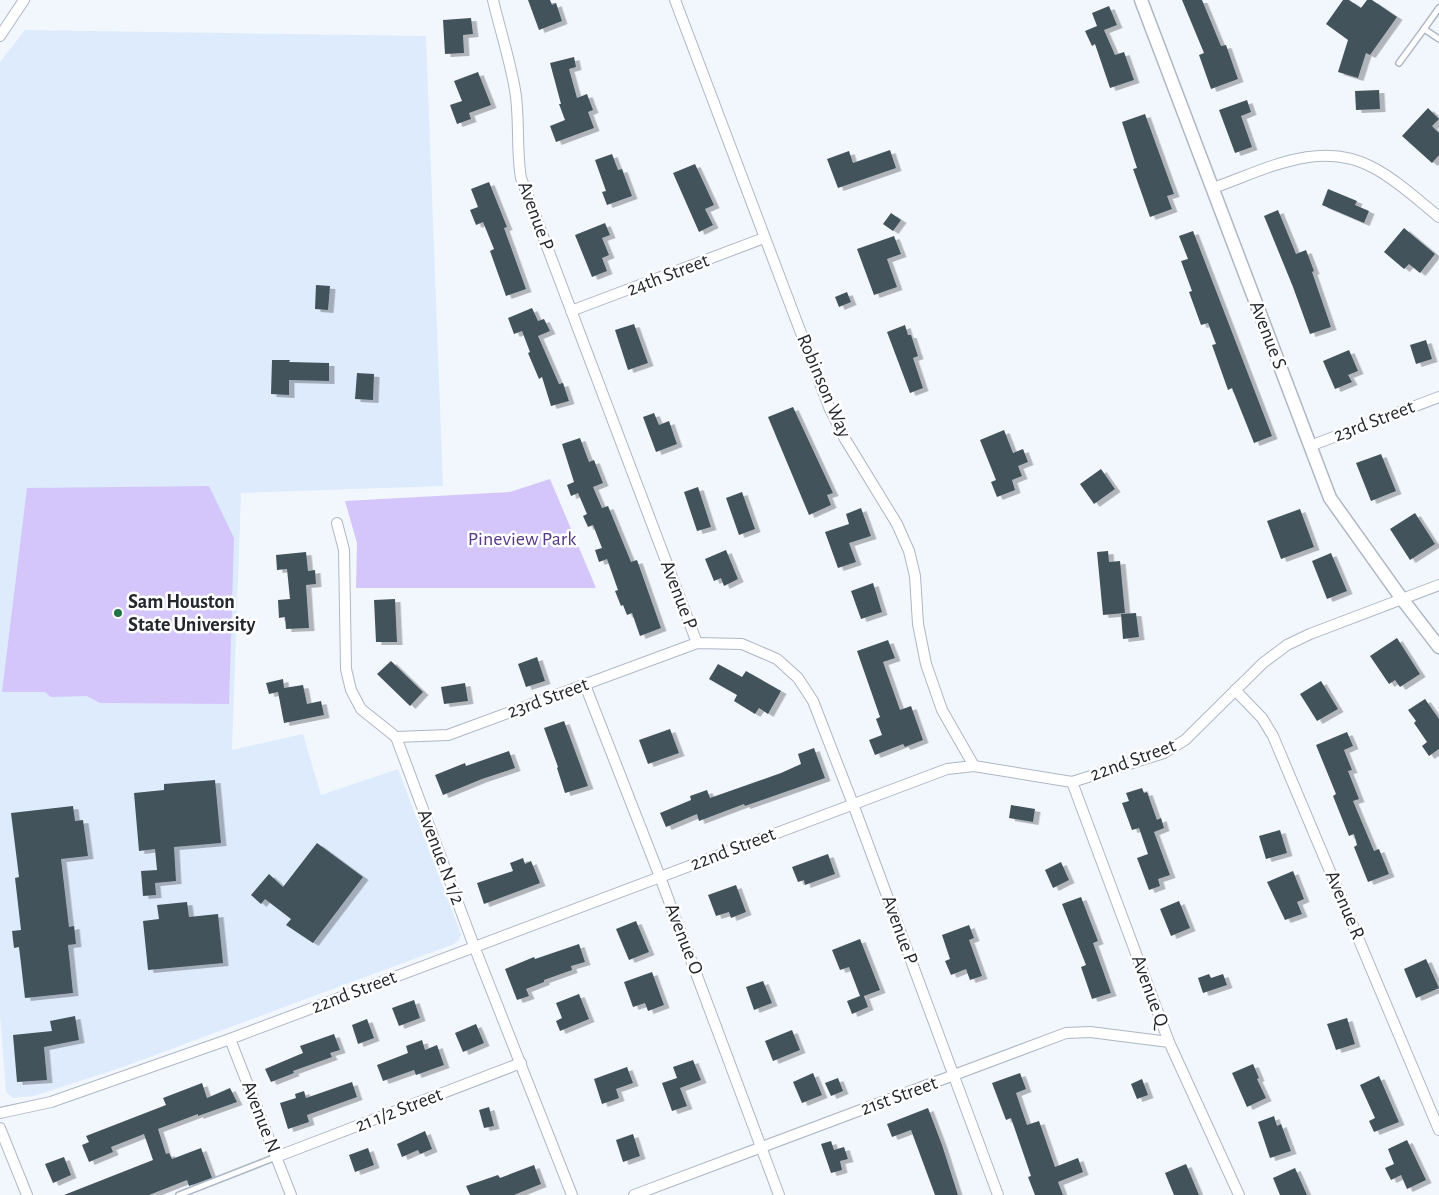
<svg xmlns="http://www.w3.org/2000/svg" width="1439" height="1195" font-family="'Alegreya Sans',sans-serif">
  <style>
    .built { fill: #deebfc }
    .green { fill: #d4c6fa }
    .building { fill: #43525b; filter: url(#shadow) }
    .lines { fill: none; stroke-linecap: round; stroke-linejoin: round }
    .service-casing { stroke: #adb7c6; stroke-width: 8 }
    .minor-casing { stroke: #adb7c6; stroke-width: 12 }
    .tertiary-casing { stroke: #adb7c6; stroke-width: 15 }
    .service { stroke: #fff; stroke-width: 5 }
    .minor { stroke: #fff; stroke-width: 10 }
    .tertiary { stroke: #fff; stroke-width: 12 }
    .poi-dot { fill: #1f7446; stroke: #fff; stroke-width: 2 }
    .labels { text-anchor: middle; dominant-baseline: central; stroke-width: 5; stroke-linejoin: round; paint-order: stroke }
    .street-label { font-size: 20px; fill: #24282e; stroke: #fff }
    .park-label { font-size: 20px; fill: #543986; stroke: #fff }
    .poi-label { font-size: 20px; font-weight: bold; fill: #24282e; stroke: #fff; text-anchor: start }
  </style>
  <defs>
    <filter id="shadow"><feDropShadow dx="5.5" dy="3" stdDeviation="0" flood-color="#0004"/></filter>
  </defs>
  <rect width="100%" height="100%" fill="#f2f7fd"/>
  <!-- built -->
  <polygon class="built" points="25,30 426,36 443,486 241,493 232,750 303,734 321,795 398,769 461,934 459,940 454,944 123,1067 34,1096 13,1098 6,1092 0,1015 0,62"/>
  <!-- green -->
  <g class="green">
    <polygon points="550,479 596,588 356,588 357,543 345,501 510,492"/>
    <polygon points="209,486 234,538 229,704 100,703 87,696 51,697 45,692 2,692 27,488"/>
  </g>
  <!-- building -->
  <g class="building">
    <polygon points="528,0 550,0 552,5 556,3 562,21 539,30"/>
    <polygon points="1182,0 1202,0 1221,46 1226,45 1238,79 1211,89 1199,55 1204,53"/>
    <polygon points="1343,0 1349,0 1361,8 1367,0 1372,0 1397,17 1370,55 1366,53 1358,78 1338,72 1348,40 1326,24"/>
    <polygon points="1109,6 1117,25 1104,30 1115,55 1124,52 1134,80 1110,88 1095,44 1092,46 1085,31 1097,26 1092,13"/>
    <polygon points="471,18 473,34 463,35 464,53 445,54 443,20"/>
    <polygon points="574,57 576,67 569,69 577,98 587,94 593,110 588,112 594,128 556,142 550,126 565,120 559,104 561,104 550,63"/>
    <polygon points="478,72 491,105 469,113 471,119 457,124 450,105 462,101 454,81"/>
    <polygon points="1379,90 1380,109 1356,110 1355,91"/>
    <polygon points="1247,100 1251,112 1241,116 1252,147 1235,153 1219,110"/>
    <polygon points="1428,108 1439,119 1432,126 1439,133 1439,155 1432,163 1402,136"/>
    <polygon points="1145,114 1174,194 1167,196 1172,209 1150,217 1133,169 1137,168 1122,122"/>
    <polygon points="890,150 896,168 838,188 827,159 849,151 853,163"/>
    <polygon points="612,154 618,170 622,169 632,196 607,205 602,192 606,191 595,160"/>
    <polygon points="695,164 714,205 705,209 713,225 699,232 673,173"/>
    <polygon points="489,182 507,227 504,228 526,289 506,296 490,251 494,249 483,222 476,225 470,210 478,207 471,189"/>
    <polygon points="1328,189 1357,201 1355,205 1369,211 1364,223 1322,205"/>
    <polygon points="1278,210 1296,254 1306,250 1314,271 1312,272 1331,327 1310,334 1293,287 1264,216"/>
    <polygon points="891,213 901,220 893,231 883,224"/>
    <polygon points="605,223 610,235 602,238 609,255 602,258 607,271 592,277 575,235"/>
    <polygon points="1404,228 1435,254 1420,273 1409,264 1404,269 1384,252"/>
    <polygon points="1193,231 1272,436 1254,443 1232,388 1228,390 1212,345 1216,344 1208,323 1201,325 1189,292 1192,291 1181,261 1188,259 1179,236"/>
    <polygon points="894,236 901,254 887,259 897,287 874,295 857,249"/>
    <polygon points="316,285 330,286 328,310 315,309"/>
    <polygon points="847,292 851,302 839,307 835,297"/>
    <polygon points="532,308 538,321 544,319 550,331 538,336 559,384 563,383 569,401 551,406 542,377 539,379 528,353 530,352 522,331 514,334 508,318"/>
    <polygon points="634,324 648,363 628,370 615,330"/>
    <polygon points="905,325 908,335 911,335 918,356 913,358 923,388 910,393 887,332"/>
    <polygon points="1426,340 1432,359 1416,364 1410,345"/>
    <polygon points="1349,350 1358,371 1348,375 1352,382 1335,389 1323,361"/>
    <polygon points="272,360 290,360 289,362 329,363 329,381 289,380 289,395 271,394"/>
    <polygon points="357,373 374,374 373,400 355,399"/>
    <polygon points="793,407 833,493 827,495 831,505 809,515 768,417"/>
    <polygon points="654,413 659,425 669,421 677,444 656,452 643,417"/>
    <polygon points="1004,430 1013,453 1023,449 1028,462 1018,466 1022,476 1012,480 1015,490 997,497 991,482 996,480 980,440"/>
    <polygon points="580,438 589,462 594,460 603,483 593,487 602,508 608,506 631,562 637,560 661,628 640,636 632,613 627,615 623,605 621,606 615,591 618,590 607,559 599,562 595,550 602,548 593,525 588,527 583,516 587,514 578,493 571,496 567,485 574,482 562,444"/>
    <polygon points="1381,454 1396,491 1371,501 1356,463"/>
    <polygon points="1101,469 1115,489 1094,504 1080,484"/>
    <polygon points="698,487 711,527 697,531 684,492"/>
    <polygon points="742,492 755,529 739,535 726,498"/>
    <polygon points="861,508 871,536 849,543 856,562 838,568 825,532 849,524 846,514"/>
    <polygon points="1300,509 1314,547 1281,559 1267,521"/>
    <polygon points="1415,513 1435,544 1410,560 1390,529"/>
    <polygon points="726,550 738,579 724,586 721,578 714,581 705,559"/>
    <polygon points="1108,551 1109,562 1120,561 1125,613 1103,615 1097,552"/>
    <polygon points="306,552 308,571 315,570 316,584 306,585 309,628 286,629 285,617 279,618 278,600 290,599 287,569 277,570 276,555"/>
    <polygon points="1331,553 1347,591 1327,599 1312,561"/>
    <polygon points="873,583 882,612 861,619 851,591"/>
    <polygon points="395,599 397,642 376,642 374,600"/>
    <polygon points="1136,613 1139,637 1123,639 1121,614"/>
    <polygon points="1397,638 1420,674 1400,687 1395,680 1389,684 1370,656"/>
    <polygon points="888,640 895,658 883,662 900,710 911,706 923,740 905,747 903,744 875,755 869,740 882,735 876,719 880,717 857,651"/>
    <polygon points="537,657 545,681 526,687 518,664"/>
    <polygon points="391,661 423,692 410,706 377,674"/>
    <polygon points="718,664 742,677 746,671 781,691 768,714 759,708 755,714 734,701 737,695 709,679"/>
    <polygon points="283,679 284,688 303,685 307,704 321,701 324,715 284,723 278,692 269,694 266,683"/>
    <polygon points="1321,681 1338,709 1317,721 1300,694"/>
    <polygon points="465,683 468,701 444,704 441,687"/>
    <polygon points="1425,699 1439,719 1439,749 1429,756 1422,746 1427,742 1414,723 1416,721 1408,710"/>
    <polygon points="564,721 588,786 565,793 557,768 558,767 544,728"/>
    <polygon points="670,729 679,753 648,764 639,740"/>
    <polygon points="1347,732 1353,746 1344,750 1352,770 1348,771 1359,799 1353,801 1374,851 1379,849 1389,874 1368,882 1354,847 1357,845 1354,834 1349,836 1333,796 1336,794 1316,745"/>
    <polygon points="814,748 825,778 745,806 744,804 699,821 697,814 666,827 660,813 691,800 690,796 707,790 710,798 781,773 801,764 798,754"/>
    <polygon points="509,751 515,768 482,779 443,795 435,775 465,763 466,766"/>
    <polygon points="215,780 221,843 174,847 176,881 155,883 156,895 143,896 141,871 157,870 155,849 139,851 134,793 164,790 164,784"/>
    <polygon points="1142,788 1144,793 1147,792 1157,820 1161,818 1164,828 1154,832 1170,875 1158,879 1160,886 1149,890 1137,858 1148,854 1139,828 1132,830 1122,803 1129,801 1126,793"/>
    <polygon points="1011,805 1035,809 1033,822 1009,818"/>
    <polygon points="73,806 75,821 83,820 88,856 61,859 69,927 74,926 76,944 68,945 73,993 25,998 19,947 14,948 12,931 21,930 15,878 19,877 11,813"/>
    <polygon points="1280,830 1287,853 1266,859 1259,836"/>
    <polygon points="317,843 363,877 313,943 286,925 291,919 265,899 261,904 251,895 269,874 283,887"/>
    <polygon points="828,854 835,874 805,885 804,880 798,882 792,867"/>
    <polygon points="523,858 525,864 531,861 540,883 484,904 477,883 513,871 510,863"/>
    <polygon points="1061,862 1069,880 1053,888 1045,870"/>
    <polygon points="1293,871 1304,899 1297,902 1302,914 1285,920 1267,882"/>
    <polygon points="736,885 746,912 731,918 729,912 716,916 708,895"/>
    <polygon points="1081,897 1098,941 1093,943 1111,993 1092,999 1081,967 1086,965 1062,904"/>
    <polygon points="1179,901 1190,928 1171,936 1160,909"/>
    <polygon points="187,902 189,917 218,914 223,963 148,970 143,921 159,919 157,905"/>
    <polygon points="636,921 649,952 629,960 616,929"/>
    <polygon points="969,925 974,938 969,940 982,976 970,980 966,969 951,975 945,961 950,959 942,935"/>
    <polygon points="860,939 880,990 864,996 868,1007 852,1014 847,1001 860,996 849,967 840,970 832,950"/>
    <polygon points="579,944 585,962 571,966 572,970 544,980 544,982 526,989 529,996 517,1000 505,969 534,957 535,959"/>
    <polygon points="1426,959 1439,988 1416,998 1404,969"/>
    <polygon points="652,972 664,1005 648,1011 645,1003 633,1007 624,982"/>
    <polygon points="1209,974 1211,978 1223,974 1227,985 1203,993 1198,978"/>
    <polygon points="763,981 772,1003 754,1010 746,987"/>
    <polygon points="579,994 589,1019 560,1031 556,1021 562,1018 556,1003"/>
    <polygon points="414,1000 420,1018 399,1026 392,1008"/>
    <polygon points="75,1016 79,1040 44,1047 47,1080 17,1082 13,1035 52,1031 50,1021"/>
    <polygon points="1347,1018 1355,1044 1336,1050 1327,1024"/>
    <polygon points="367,1019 374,1038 358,1044 352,1025"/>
    <polygon points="476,1024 484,1043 463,1052 455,1033"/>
    <polygon points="792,1030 800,1050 773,1061 765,1041"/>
    <polygon points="334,1034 340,1050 330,1053 332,1057 293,1071 294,1073 271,1082 265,1069 303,1053 300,1046"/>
    <polygon points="422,1040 425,1050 437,1045 444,1065 416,1075 414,1070 383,1081 377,1065 408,1053 406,1046"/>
    <polygon points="693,1060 701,1080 680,1088 687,1106 672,1111 662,1083 677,1078 673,1067"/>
    <polygon points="1253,1064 1259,1078 1257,1079 1266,1098 1247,1107 1232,1073"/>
    <polygon points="627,1067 633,1083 616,1089 619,1098 602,1104 594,1079"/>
    <polygon points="813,1073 822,1095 802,1103 793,1082"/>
    <polygon points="1020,1073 1026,1089 1016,1093 1027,1125 1039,1121 1055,1167 1078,1158 1083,1172 1058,1182 1063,1195 1035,1195 1028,1177 1031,1176 1011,1118 1006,1120 992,1083"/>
    <polygon points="1379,1076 1399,1122 1374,1132 1369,1121 1375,1118 1360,1085"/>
    <polygon points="838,1078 843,1091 831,1096 825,1083"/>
    <polygon points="1142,1079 1148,1095 1137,1099 1131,1084"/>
    <polygon points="352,1082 357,1097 307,1115 309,1122 288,1129 280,1103 296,1098 295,1094 304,1091 306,1098"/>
    <polygon points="202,1083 207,1098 230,1088 237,1102 198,1116 198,1114 158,1129 166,1154 169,1153 172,1159 201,1148 212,1178 189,1186 187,1180 149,1195 64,1195 153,1160 144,1134 111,1147 113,1152 89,1162 82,1145 89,1142 86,1136 166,1105 163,1098"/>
    <polygon points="489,1107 494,1126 484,1128 479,1110"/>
    <polygon points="928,1108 942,1145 958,1195 935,1195 911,1130 892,1137 887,1124"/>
    <polygon points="1274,1116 1277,1126 1281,1124 1291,1151 1270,1158 1258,1122"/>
    <polygon points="425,1131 432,1149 420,1154 418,1150 402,1157 397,1144"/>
    <polygon points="633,1134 640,1156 623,1162 616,1140"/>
    <polygon points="1407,1140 1426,1180 1407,1189 1401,1175 1391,1180 1385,1168 1394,1164 1388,1149"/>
    <polygon points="831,1141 834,1150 844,1147 848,1159 840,1161 842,1170 831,1173 821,1144"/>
    <polygon points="368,1148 374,1165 355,1172 349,1155"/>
    <polygon points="64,1157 71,1175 53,1183 45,1164"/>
    <polygon points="1186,1164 1199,1195 1174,1195 1165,1173"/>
    <polygon points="534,1165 541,1184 514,1195 470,1195 466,1186 498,1175 500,1178"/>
    <polygon points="1295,1168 1307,1195 1280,1195 1273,1178"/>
  </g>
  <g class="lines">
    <!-- service casing -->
    <g class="service-casing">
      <g id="service">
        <polyline points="1439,8 1424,29 1439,39"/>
        <polyline points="1399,63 1424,29"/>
        <polyline points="179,1195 276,1157"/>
      </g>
    </g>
    <!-- minor casing -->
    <g class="minor-casing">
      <g id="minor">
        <path d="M493 0C500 30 510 60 515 90 520 119 516 149 521 178L697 643"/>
        <polyline points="675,0 829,407 845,439 897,524 909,551 915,576 918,624 926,664 942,710 974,766"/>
        <polyline points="0,36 24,0"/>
        <path d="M1213 188C1265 170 1320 138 1374 168 1398 181 1418 200 1439 217"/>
        <polyline points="571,311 764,238"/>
        <polyline points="1310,446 1439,397"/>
        <polyline points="337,523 344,550 346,669 351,690 361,709 396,737 474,946 572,1195"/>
        <polyline points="585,685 660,877 779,1195"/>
        <polyline points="1235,690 1262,718 1273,736 1439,1130"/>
        <polyline points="396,737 448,735 697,643 742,644 777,659 798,678 813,701 853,804 998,1195"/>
        <polyline points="1072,782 1169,1042 1239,1195"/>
        <polyline points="230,1039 291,1195"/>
        <polyline points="0,1113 51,1102 230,1039 947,769 974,766 1072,782 1164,753 1185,740 1263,663 1287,645 1310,634 1439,585"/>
        <polyline points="0,1128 27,1195"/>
        <polyline points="276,1157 521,1063"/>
        <polyline points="634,1195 1066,1033 1090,1032 1169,1042"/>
      </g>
    </g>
    <!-- tertiary casing -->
    <g class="tertiary-casing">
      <polyline id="tertiary" points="1141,0 1330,498 1402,599 1439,647"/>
    </g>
    <!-- service -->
    <use href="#service" class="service"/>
    <!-- minor -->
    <use href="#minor" class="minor"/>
    <!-- tertiary -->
    <use href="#tertiary" class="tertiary"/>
  </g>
  <!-- markers -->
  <circle class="poi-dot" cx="118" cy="613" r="5"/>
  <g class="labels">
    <!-- street labels -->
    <g class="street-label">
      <text transform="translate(536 216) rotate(70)">Avenue P</text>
      <text transform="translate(668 275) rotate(-21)">24th Street</text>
      <text transform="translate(1268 335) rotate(69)">Avenue S</text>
      <text transform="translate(824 386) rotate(67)">Robinson Way</text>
      <text transform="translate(1374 421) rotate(-21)">23rd Street</text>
      <text transform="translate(679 595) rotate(69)">Avenue P</text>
      <text transform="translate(548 698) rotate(-20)">23rd Street</text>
      <text transform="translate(1133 760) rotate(-20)">22nd Street</text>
      <text transform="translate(733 849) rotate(-21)">22nd Street</text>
      <text transform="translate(441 857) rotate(69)">Avenue N 1/2</text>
      <text transform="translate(1345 905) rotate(67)">Avenue R</text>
      <text transform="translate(900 930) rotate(70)">Avenue P</text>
      <text transform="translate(684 939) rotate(69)">Avenue O</text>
      <text transform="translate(1150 991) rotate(70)">Avenue Q</text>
      <text transform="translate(354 992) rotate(-21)">22nd Street</text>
      <text transform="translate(899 1096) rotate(-20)">21st Street</text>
      <text transform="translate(399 1110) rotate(-21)">21 1/2 Street</text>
      <text transform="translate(261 1117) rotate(69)">Avenue N</text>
    </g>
    <!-- park labels -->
    <g class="park-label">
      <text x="522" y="539">Pineview Park</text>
    </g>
    <!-- poi labels -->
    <g class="poi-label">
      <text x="128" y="602">Sam Houston<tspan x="128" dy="23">State University</tspan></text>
    </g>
  </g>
</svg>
